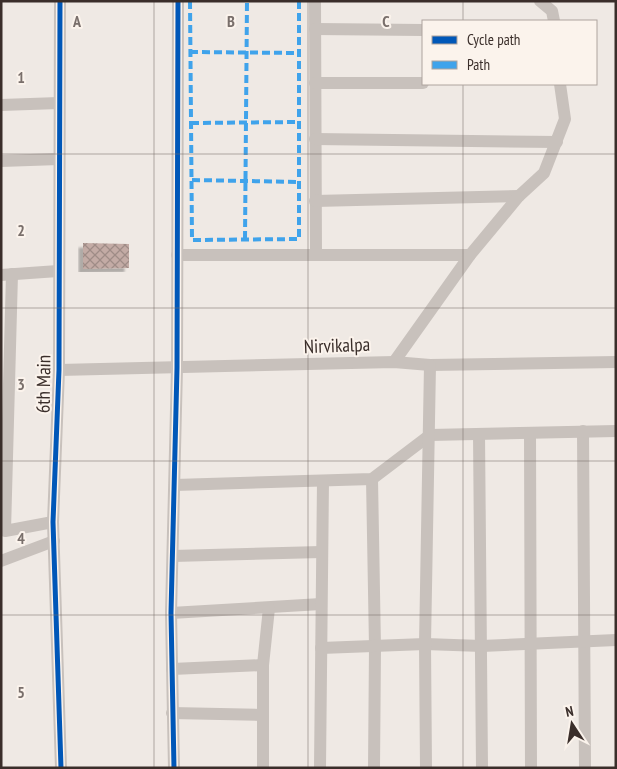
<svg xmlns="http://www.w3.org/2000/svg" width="617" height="769" font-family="'PT Sans Narrow',sans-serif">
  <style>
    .building { fill: url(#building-cross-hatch); filter: url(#shadow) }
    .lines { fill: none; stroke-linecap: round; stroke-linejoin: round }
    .street { stroke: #c8c1bc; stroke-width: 12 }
    .quiet { stroke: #3fa3eb; stroke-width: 4; stroke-dasharray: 8 4; stroke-linecap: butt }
    .cycleway-casing { stroke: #fbf3ec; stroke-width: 8 }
    .cycleway { stroke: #0057b8; stroke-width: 5 }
    .grid { fill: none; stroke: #796f6b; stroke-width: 1; stroke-opacity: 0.55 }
    .labels { text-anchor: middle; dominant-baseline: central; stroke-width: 4; stroke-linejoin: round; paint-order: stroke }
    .street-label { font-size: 19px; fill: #3a2e2a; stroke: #fbf3ec }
    .grid-label { font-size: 16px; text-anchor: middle; font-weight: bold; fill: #796f6b; stroke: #fbf3ec; stroke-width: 4; stroke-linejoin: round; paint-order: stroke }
  </style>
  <defs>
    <pattern id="building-cross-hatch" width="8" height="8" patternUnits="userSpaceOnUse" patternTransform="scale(1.25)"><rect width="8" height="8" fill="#c3aba5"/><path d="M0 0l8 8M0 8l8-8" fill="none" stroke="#9f8c87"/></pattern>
    <filter id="shadow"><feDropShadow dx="-4.5" dy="4.5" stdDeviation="1" flood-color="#0004"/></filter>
  </defs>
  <rect width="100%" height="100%" fill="#efe9e4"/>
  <!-- building -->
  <polygon class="building" points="83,243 129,244 129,268 83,269"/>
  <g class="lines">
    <!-- street -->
    <g class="street">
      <polyline points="60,1 59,370 53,522 61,768"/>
      <polyline points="315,1 316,255"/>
      <polyline points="540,1 552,11 554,21"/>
      <polyline points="315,29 423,30"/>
      <polyline points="315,83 423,83"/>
      <polyline points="1,105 59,103"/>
      <polyline points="315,139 557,142"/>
      <polyline points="1,161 59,159"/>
      <polyline points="315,201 519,196"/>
      <polyline points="177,255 470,255"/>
      <polyline points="12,274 5,531 53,522"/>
      <polyline points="1,275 58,271"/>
      <polyline points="394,362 470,255 519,196 544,173 565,119 560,84"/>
      <polyline points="59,370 394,362 430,365 616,362"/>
      <polyline points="583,431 585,768"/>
      <polyline points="530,433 531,768"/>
      <polyline points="479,434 482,768"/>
      <polyline points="372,479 375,647 374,768"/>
      <polyline points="175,485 372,479 430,435 616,431"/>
      <polyline points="173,556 321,552"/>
      <polyline points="1,561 54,541"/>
      <polyline points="171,613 321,604"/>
      <polyline points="321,648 425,644 482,646 616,640"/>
      <polyline points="172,669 263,665"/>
      <polyline points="172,713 263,715"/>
      <polyline points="174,768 171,613 177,368 178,1"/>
      <polyline points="263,768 263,665 269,608"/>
      <polyline points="320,768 323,481"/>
      <polyline points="426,768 425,644 430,365"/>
    </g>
    <!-- quiet -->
    <g class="quiet">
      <polyline points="190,1 192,240 299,239 299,1"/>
      <polyline points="190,52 299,53"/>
      <polyline points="191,123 299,122"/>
      <polyline points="192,180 299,182"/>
      <polyline points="245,239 247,1"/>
    </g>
    <!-- cycleway casing -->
    <g class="cycleway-casing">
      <g id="cycleway">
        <polyline points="60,1 59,370 53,522 61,768"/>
        <polyline points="174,768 171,613 177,368 178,1"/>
      </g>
    </g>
    <!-- cycleway -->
    <use href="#cycleway" class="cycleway"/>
  </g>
  <!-- grid -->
  <path class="grid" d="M154 1V768M308 1V768M463 1V21M463 84V768M1 154H616M1 308H616M1 461H616M1 615H616"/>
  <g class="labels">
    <!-- street labels -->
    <g class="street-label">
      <text transform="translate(337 345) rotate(-2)">Nirvikalpa</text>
      <text transform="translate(43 384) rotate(-89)">6th Main</text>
    </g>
  </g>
  <g class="grid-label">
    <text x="77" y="27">A</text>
    <text x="231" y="27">B</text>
    <text x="386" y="27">C</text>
    <text x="21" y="83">1</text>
    <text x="21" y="236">2</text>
    <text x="21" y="390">3</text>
    <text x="21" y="544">4</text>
    <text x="21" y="698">5</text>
  </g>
  <!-- border -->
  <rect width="617" height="769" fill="none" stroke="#3a2e2a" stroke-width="5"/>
  <!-- legend -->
  <rect x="422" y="20" width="175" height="65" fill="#fbf3ec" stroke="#aea49e"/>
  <rect x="432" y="36" width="25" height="8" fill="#0057b8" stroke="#aea49e"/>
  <text x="467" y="45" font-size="15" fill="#3a2e2a">Cycle path</text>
  <rect x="432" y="61" width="25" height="8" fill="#3fa3eb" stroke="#aea49e"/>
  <text x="467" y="70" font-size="15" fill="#3a2e2a">Path</text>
  <!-- north arrow -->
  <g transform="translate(572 724) rotate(348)" stroke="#fbf3ec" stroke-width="4" paint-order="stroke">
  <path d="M0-4L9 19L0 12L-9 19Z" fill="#3a2e2a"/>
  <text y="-8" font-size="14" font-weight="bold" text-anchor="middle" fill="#3a2e2a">N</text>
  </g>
</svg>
